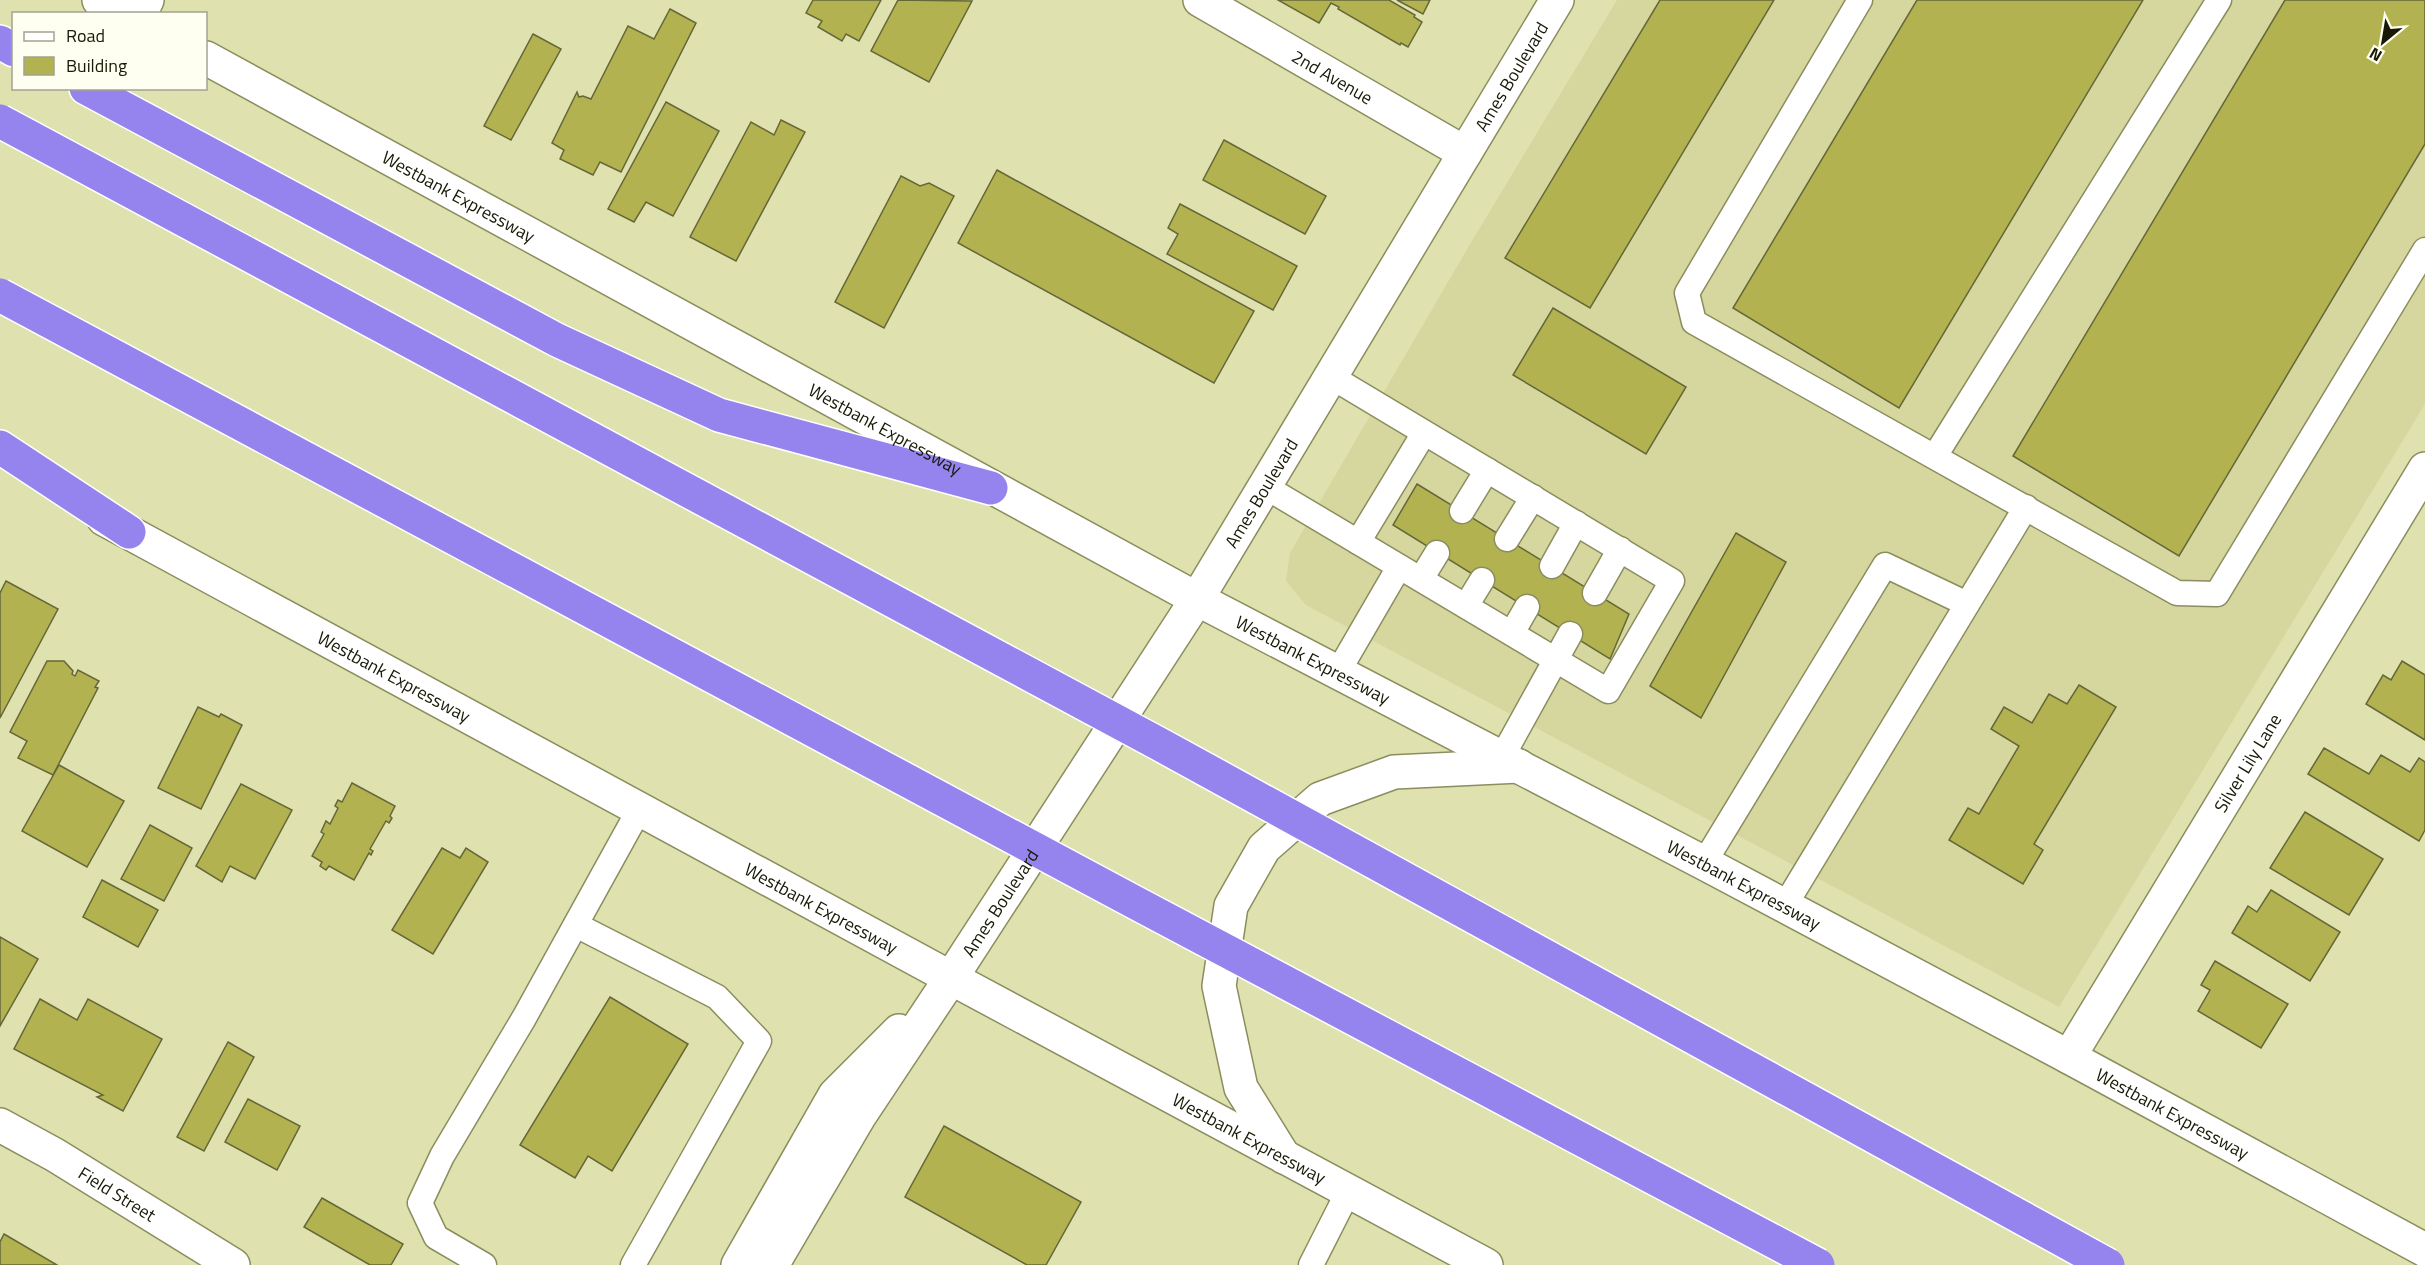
<svg xmlns="http://www.w3.org/2000/svg" width="2425" height="1265" font-family="'Titillium Web',sans-serif">
  <style>
    .built { fill: #d5d79e }
    .building { fill: #b2b250; stroke: #666739; stroke-width: 1.5 }
    .lines { fill: none; stroke-linecap: round; stroke-linejoin: round }
    .lane-casing { stroke: #8c8d5e; stroke-width: 27 }
    .street-casing { stroke: #8c8d5e; stroke-width: 36 }
    .secondary-casing { stroke: #8c8d5e; stroke-width: 36 }
    .highway-casing { stroke: #fff; stroke-width: 36 }
    .lane { stroke: #fff; stroke-width: 24 }
    .street { stroke: #fff; stroke-width: 33 }
    .secondary { stroke: #fff; stroke-width: 33 }
    .highway { stroke: #9684ee; stroke-width: 33 }
    .highway-bridge-casing { stroke: #fff; stroke-width: 36; stroke-linecap: butt }
    .highway-bridge { stroke: #9684ee; stroke-width: 33 }
    .labels { text-anchor: middle; dominant-baseline: central; stroke-width: 6; stroke-linejoin: round; paint-order: stroke }
    .street-label { font-size: 18px; fill: #181806; stroke: #fefff0 }
  </style>
  <rect width="100%" height="100%" fill="#dfe1af"/>
  <!-- built -->
  <polygon class="built" points="1617,0 2425,0 2425,404 2059,1007 1306,605 1286,581 1290,553 1469,246"/>
  <!-- building -->
  <g class="building">
    <polygon points="813,0 881,0 859,41 846,34 842,41 818,27 822,21 806,13"/>
    <polygon points="898,0 972,1 929,82 871,51"/>
    <polygon points="1278,0 1389,0 1415,15 1414,17 1422,22 1408,47 1401,43 1400,45 1338,9 1339,7 1331,3 1319,23"/>
    <polygon points="1397,0 1430,0 1423,14"/>
    <polygon points="1660,0 1774,0 1590,308 1505,258"/>
    <polygon points="1917,0 2143,0 1899,408 1733,308"/>
    <polygon points="2285,0 2425,0 2425,144 2179,556 2013,456"/>
    <polygon points="670,9 696,23 621,172 600,162 593,175 560,159 564,150 552,143 577,92 579,97 583,96 591,99 628,26 654,39"/>
    <polygon points="533,34 561,49 511,140 484,126"/>
    <polygon points="666,102 719,131 673,216 646,202 634,222 608,209"/>
    <polygon points="781,120 805,132 736,261 690,237 751,122 774,135"/>
    <polygon points="1224,140 1326,196 1305,234 1203,180"/>
    <polygon points="997,170 1254,311 1214,383 958,243"/>
    <polygon points="901,176 920,186 929,183 954,196 884,328 835,302"/>
    <polygon points="1180,204 1297,266 1273,310 1167,254 1178,234 1168,228"/>
    <polygon points="1553,308 1686,387 1646,454 1513,375"/>
    <polygon points="1417,484 1629,614 1610,659 1393,525"/>
    <polygon points="1736,533 1786,562 1701,718 1650,686"/>
    <polygon points="6,581 58,609 0,718 0,593"/>
    <polygon points="47,661 64,661 73,671 72,674 75,676 78,670 99,681 95,687 98,688 53,775 18,758 27,741 10,732"/>
    <polygon points="2402,661 2425,675 2425,740 2366,704 2383,675 2391,680"/>
    <polygon points="2079,685 2116,707 2034,844 2043,850 2023,884 1949,840 1968,808 1979,814 2019,746 1991,729 2004,707 2032,723 2049,694 2067,704"/>
    <polygon points="198,707 219,717 221,714 242,725 201,809 158,788"/>
    <polygon points="2324,748 2369,774 2381,755 2410,772 2419,758 2425,762 2425,830 2419,841 2308,774"/>
    <polygon points="59,765 124,801 87,867 22,831"/>
    <polygon points="352,783 395,806 390,816 392,818 389,823 386,821 370,849 373,851 371,855 369,853 354,880 329,866 326,870 320,866 322,862 312,856 324,834 321,832 326,821 330,824 338,808 335,806 338,800 342,802"/>
    <polygon points="241,784 292,810 255,879 230,866 222,882 196,866"/>
    <polygon points="2305,812 2383,859 2349,915 2270,868"/>
    <polygon points="150,825 192,848 164,901 121,879"/>
    <polygon points="442,848 460,858 466,848 488,862 433,954 392,930"/>
    <polygon points="102,880 158,910 138,947 83,917"/>
    <polygon points="2271,890 2340,932 2310,981 2232,933 2248,906 2257,912"/>
    <polygon points="0,937 38,959 0,1026"/>
    <polygon points="2215,961 2288,1004 2261,1048 2198,1011 2210,990 2201,985"/>
    <polygon points="610,997 688,1044 612,1171 588,1156 575,1178 520,1145"/>
    <polygon points="40,999 77,1020 88,999 162,1039 123,1111 97,1097 103,1095 14,1049"/>
    <polygon points="228,1042 254,1057 204,1151 177,1137"/>
    <polygon points="248,1099 300,1126 277,1170 225,1142"/>
    <polygon points="944,1126 1081,1202 1046,1265 1027,1265 905,1197"/>
    <polygon points="322,1198 403,1244 391,1265 370,1265 304,1227"/>
    <polygon points="4,1234 57,1265 0,1265 0,1242"/>
  </g>
  <g class="lines">
    <!-- lane casing -->
    <g class="lane-casing">
      <g id="lane">
        <polyline points="1860,0 1687,293 1694,322 2177,593 2217,594 2425,250"/>
        <polyline points="1935,456 2219,0"/>
        <polyline points="1264,486 1608,691 1672,581 1330,376"/>
        <polyline points="1462,511 1487,470"/>
        <polyline points="1507,539 1533,497"/>
        <polyline points="1358,542 1424,433"/>
        <polyline points="1552,566 1576,523"/>
        <polyline points="1421,579 1437,553"/>
        <polyline points="1595,593 1620,549"/>
        <polyline points="1466,606 1482,580"/>
        <polyline points="1512,633 1527,607"/>
        <polyline points="1338,672 1399,567"/>
        <polyline points="1502,757 1570,634"/>
        <polyline points="1704,863 1885,565 1967,604"/>
        <polyline points="1784,907 2026,507"/>
        <polyline points="576,925 717,997 759,1041 633,1265"/>
        <polyline points="484,1265 436,1237 420,1203 442,1156 524,1018 639,810"/>
        <polyline points="1311,1265 1348,1192"/>
      </g>
    </g>
    <!-- street casing -->
    <g class="street-casing">
      <g id="street">
        <path id="s1" d="M1200 0 1465 153"/>
        <polyline points="140,14 147,0"/>
        <path id="s2" d="M2069 1057 2425 469"/>
        <path id="s3" d="M0 1125 55 1155 233 1265"/>
      </g>
    </g>
    <!-- secondary casing -->
    <g class="secondary-casing">
      <g id="secondary">
        <polyline points="99,0 124,14"/>
        <path id="s4" d="M206 58 1197 599 1704 863 2069 1057 2425 1250"/>
        <path id="s5" d="M104 519 951 978 1486 1265"/>
        <polyline points="1284,1157 1241,1088 1219,986 1231,906 1264,848 1320,799 1394,772 1519,766"/>
        <polyline points="738,1265 835,1095 899,1031"/>
        <path id="s6" d="M772 1265 860 1115 951 978 1197 599 1557 0"/>
      </g>
    </g>
    <!-- highway casing -->
    <g class="highway-casing">
      <g id="highway">
        <polyline points="0,42 14,50"/>
        <polyline points="86,88 557,340 719,415 991,488"/>
        <polyline points="0,447 129,532"/>
      </g>
    </g>
    <!-- lane -->
    <use href="#lane" class="lane"/>
    <!-- street -->
    <use href="#street" class="street"/>
    <!-- secondary -->
    <use href="#secondary" class="secondary"/>
    <!-- highway -->
    <use href="#highway" class="highway"/>
    <!-- highway-bridge casing -->
    <g class="highway-bridge-casing">
      <g id="highway-bridge">
        <polyline points="0,121 1161,745 2108,1265"/>
        <polyline points="0,295 1136,903 1818,1265"/>
      </g>
    </g>
    <!-- highway-bridge -->
    <use href="#highway-bridge" class="highway-bridge"/>
  </g>
  <g class="labels">
    <!-- street labels -->
    <g class="street-label">
      <text stroke="none"><textPath href="#s1" startOffset="153">2nd Avenue</textPath></text>
      <text stroke="none"><textPath href="#s6" startOffset="1400">Ames Boulevard</textPath></text>
      <text stroke="none"><textPath href="#s4" startOffset="288">Westbank Expressway</textPath></text>
      <text stroke="none"><textPath href="#s4" startOffset="774">Westbank Expressway</textPath></text>
      <text stroke="none"><textPath href="#s6" startOffset="914">Ames Boulevard</textPath></text>
      <text stroke="none"><textPath href="#s4" startOffset="1260">Westbank Expressway</textPath></text>
      <text stroke="none"><textPath href="#s5" startOffset="330">Westbank Expressway</textPath></text>
      <text stroke="none"><textPath href="#s2" startOffset="344">Silver Lily Lane</textPath></text>
      <text stroke="none"><textPath href="#s4" startOffset="1746">Westbank Expressway</textPath></text>
      <text stroke="none"><textPath href="#s6" startOffset="428">Ames Boulevard</textPath></text>
      <text stroke="none"><textPath href="#s5" startOffset="816">Westbank Expressway</textPath></text>
      <text stroke="none"><textPath href="#s4" startOffset="2232">Westbank Expressway</textPath></text>
      <text stroke="none"><textPath href="#s5" startOffset="1302">Westbank Expressway</textPath></text>
      <text stroke="none"><textPath href="#s3" startOffset="136">Field Street</textPath></text>
    </g>
  </g>
  <!-- legend -->
  <rect x="12" y="12" width="195" height="78" fill="#fefff0" stroke="#a2a392" stroke-width="1.5"/>
  <rect x="24" y="32" width="30" height="9" fill="#ffffff" stroke="#a2a392" stroke-width="1.5"/>
  <text x="66" y="42" font-size="18" fill="#181806">Road</text>
  <rect x="24" y="57" width="30" height="18" fill="#b2b250" stroke="#a2a392" stroke-width="1.5"/>
  <text x="66" y="72" font-size="18" fill="#181806">Building</text>
  <!-- north arrow -->
  <g transform="translate(2383 42) rotate(210)" stroke="#fefff0" stroke-width="4.5" paint-order="stroke">
  <path d="M0-4.5L10 22L0 15L-10 22Z" fill="#181806"/>
  <text y="-9" font-size="16" font-weight="bold" text-anchor="middle" fill="#181806">N</text>
  </g>
</svg>
